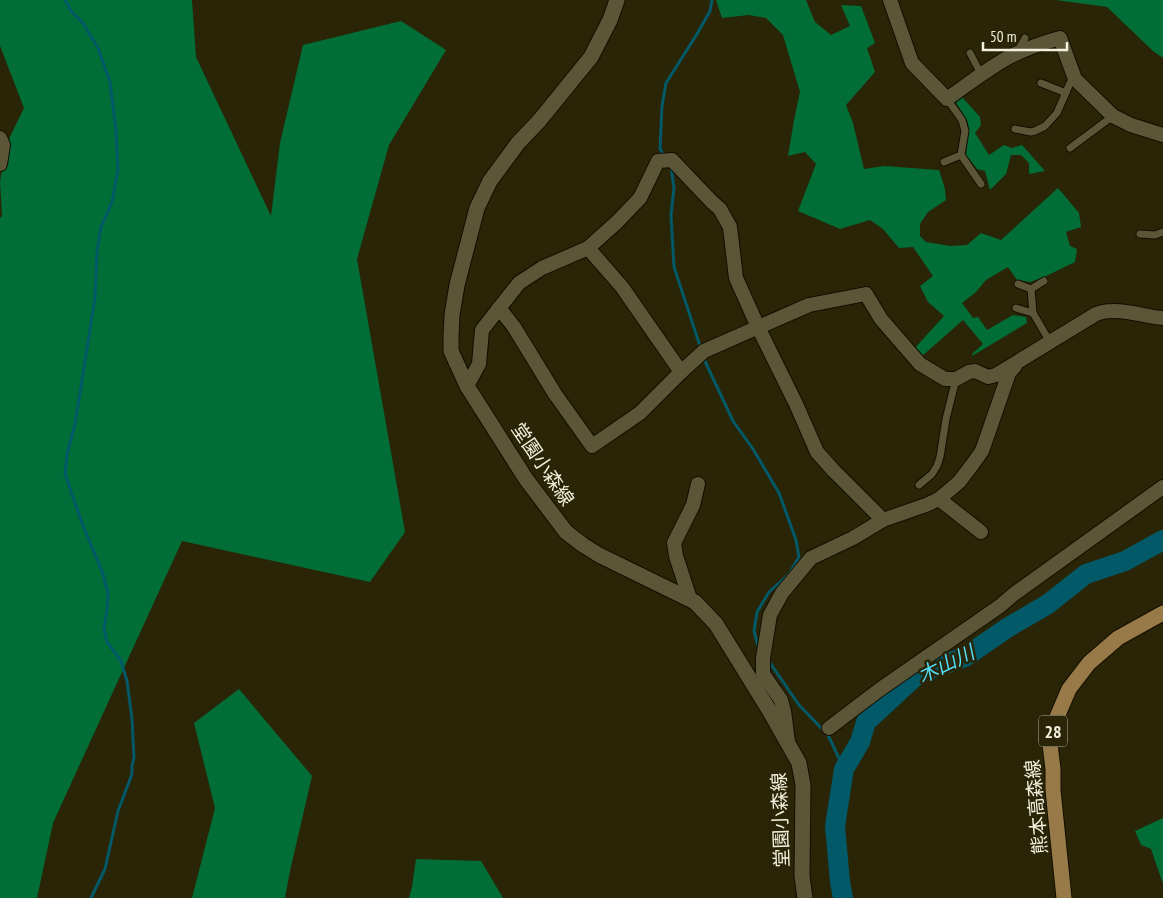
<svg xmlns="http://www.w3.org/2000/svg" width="1163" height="898" font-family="'PT Sans Narrow','Noto Sans JP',sans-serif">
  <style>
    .forest { fill: #006e36 }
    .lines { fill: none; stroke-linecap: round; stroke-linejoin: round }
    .stream { stroke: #025968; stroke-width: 3 }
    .river { stroke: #025968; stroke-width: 20 }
    .service-casing { stroke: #120e00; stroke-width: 9 }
    .minor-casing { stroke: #120e00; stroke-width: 16 }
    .secondary-casing { stroke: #120e00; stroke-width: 17 }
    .primary-casing { stroke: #120e00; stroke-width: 17 }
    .service { stroke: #5c5638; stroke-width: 7 }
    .minor { stroke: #5c5638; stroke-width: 14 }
    .secondary { stroke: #5c5638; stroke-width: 15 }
    .primary { stroke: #987948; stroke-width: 15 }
    .labels { text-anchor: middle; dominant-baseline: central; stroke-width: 5; stroke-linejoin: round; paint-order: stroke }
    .shield { fill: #2a2506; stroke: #b7b39e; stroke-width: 1 }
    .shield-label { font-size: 18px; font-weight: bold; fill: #f3f0df }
    .street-label { font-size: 19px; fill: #f3f0df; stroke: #2a2506 }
    .water-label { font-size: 20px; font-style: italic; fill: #51dcf8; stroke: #2a2506 }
  </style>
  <rect width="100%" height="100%" fill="#2a2506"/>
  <!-- forest -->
  <g class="forest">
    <polygon points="0,0 192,0 196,57 271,216 280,143 303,45 401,21 446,50 389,145 357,259 405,532 370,582 182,541 53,823 37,898 0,898 0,218 2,216 0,182 6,145 24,108 0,46"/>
    <polygon points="716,0 806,0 815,22 831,35 850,26 841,5 861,6 875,43 867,48 875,72 846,105 853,123 864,169 884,166 939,170 945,189 946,200 928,212 920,224 920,236 926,242 950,246 967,245 981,233 1001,240 1058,188 1079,213 1081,227 1066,232 1070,246 1077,249 1075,262 1044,277 1030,282 1017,280 1008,267 986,280 976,292 962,303 973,318 978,317 987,330 1013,315 1026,317 1027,323 972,356 973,353 983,344 963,320 921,357 913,350 944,316 928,302 920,286 933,276 913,247 899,248 883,229 870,220 840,229 798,211 816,164 805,152 788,156 794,120 800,92 783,35 766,18 749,15 722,18"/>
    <polygon points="1056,0 1163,0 1163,58 1153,51 1107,7"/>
    <polygon points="961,96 980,117 981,125 975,133 989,155 1004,145 1012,148 1022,145 1045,171 1029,174 1029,163 1021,155 1011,155 1006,174 990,190 985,171 977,169 966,155 969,128 967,120 955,101"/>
    <polygon points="239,689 312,776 290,871 285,898 192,898 215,808 194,723"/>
    <polygon points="1163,818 1163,884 1151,849 1141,845 1135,831"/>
    <polygon points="416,859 481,861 503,898 409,898 412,887"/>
  </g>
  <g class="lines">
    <!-- stream -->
    <g class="stream">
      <polyline points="65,0 71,11 83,23 98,48 110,82 116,131 118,170 112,202 101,227 97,251 95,298 75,424 67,454 65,474 82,523 102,571 108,593 107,610 104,629 107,642 121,661 127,681 132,719 134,758 132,766 132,774 118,811 105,869 91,898"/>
      <polyline points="664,155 660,149 662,106 666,83 697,34 710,11 712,0"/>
      <polyline points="671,167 674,188 671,215 674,267 701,349"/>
      <polyline points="703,357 733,421 753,449 779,493 796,540 799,557 789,574 769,592 757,612 754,631 758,646 760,649"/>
      <polyline points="768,660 799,705 828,735 844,769"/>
    </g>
    <!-- river -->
    <polyline class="river" points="843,898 840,882 835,826 844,769 860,742 866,722 919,673 965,657 1007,628 1048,604 1086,574 1125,561 1163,540"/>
    <!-- service casing -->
    <g class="service-casing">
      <g id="service">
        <polyline points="1018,51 1025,38"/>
        <polyline points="970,53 981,74"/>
        <polyline points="1041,83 1066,93"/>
        <polyline points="1015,129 1031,132 1035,131 1045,126 1057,113 1070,83 1075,79"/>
        <polyline points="1070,148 1113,116"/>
        <polyline points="961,155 981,184"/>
        <polyline points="944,162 961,155 965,131 962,120 947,99"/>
        <polyline points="1140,234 1155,235 1163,232"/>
        <polyline points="1018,284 1031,289 1033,313"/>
        <polyline points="1031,289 1044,281"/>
        <polyline points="1016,308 1033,313 1050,342"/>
        <polyline points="919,485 932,474 937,466 940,457 946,419 956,379"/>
      </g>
    </g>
    <!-- minor casing -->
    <g class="minor-casing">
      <g id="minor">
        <path d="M890 0 912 63 947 99C967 85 987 69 1009 57 1025 49 1042 43 1060 38L1075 79 1113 116 1131 125 1163 135"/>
        <polyline points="0,138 3,145 0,164"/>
        <polyline points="588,248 622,287 681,372"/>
        <path d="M499 308 514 327 555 394 592 446 640 413 681 372 704 351 809 305 866 294 881 319 920 364 945 379H956L969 372 975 371 988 377 996 375 1096 314C1101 312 1106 311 1112 311 1129 310 1146 317 1163 318"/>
        <polyline points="467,386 479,364 482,330 519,283 542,268 588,248 617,222 640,198 658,161 672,160 712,202 720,209 730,227 736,278 758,327 796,404 817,452 833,470 883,520"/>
        <polyline points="939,499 981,532"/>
        <polyline points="690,599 676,556 674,543 693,505 698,484"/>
        <polyline points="829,728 879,690 1000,606 1014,594 1163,487"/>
        <polyline points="788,742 784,711 781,700 763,674 763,658 770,615 782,593 811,558 853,538 883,520 926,505 939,499 959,482 972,465 982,451 1009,373 1015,366"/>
      </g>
    </g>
    <!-- secondary casing -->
    <g class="secondary-casing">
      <polyline id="secondary" points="617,0 610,20 591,57 539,121 518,143 490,181 477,208 457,285 452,315 451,336 451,351 467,386 526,479 566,532 583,545 599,555 695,602 716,624 769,710 799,763 803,785 802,876 805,898"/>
    </g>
    <!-- primary casing -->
    <g class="primary-casing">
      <polyline id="primary" points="1064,898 1053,790 1053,769 1050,744 1057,717 1069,689 1089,663 1118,638 1163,613"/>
    </g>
    <!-- service -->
    <use href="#service" class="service"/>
    <!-- minor -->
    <use href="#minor" class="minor"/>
    <!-- secondary -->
    <use href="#secondary" class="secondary"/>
    <!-- primary -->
    <use href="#primary" class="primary"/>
  </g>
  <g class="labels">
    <!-- shield labels -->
    <rect class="shield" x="1039" y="715.5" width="28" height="31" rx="4"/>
    <g class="shield-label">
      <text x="1053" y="731">28</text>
    </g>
    <!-- street labels -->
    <g class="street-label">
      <text transform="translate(543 464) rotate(56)">堂園小森線</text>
      <text transform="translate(1036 807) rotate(-95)">熊本高森線</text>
      <text transform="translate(780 820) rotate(-92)">堂園小森線</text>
    </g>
    <!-- water labels -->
    <g class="water-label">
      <text transform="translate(946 664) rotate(-26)">木山川</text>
    </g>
  </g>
  <!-- scale -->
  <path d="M983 42v8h84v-8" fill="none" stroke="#f3f0df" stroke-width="2.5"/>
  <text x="990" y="42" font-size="15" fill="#f3f0df" stroke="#2a2506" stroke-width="4" paint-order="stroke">50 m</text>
</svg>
